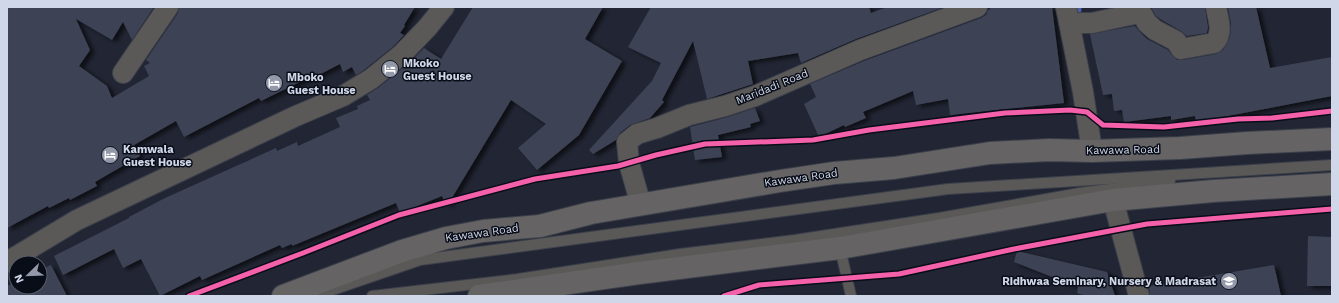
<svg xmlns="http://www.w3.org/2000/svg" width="1339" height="303" font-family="'Work Sans',sans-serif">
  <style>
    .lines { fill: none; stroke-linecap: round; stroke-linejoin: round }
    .stream { stroke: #4c61a5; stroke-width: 7 }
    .building { fill: #3d4255; filter: url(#shadow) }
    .lane-casing { stroke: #3c404b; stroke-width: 12 }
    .street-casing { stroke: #3c404b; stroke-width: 22 }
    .primary-casing { stroke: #3c404b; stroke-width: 24 }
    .lane { stroke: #5b5958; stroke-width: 10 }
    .street { stroke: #5b5958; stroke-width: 20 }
    .primary { stroke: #656363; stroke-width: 22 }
    .cycleway-casing { stroke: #090d18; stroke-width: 8 }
    .cycleway { stroke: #f560ab; stroke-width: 5 }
    .labels { text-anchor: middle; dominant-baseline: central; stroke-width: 3; stroke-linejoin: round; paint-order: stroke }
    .poi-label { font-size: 11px; font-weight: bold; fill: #d0d7e8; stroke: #090d18; text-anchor: start }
    .street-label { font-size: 11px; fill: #d0d7e8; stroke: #090d18 }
  </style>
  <defs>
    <filter id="shadow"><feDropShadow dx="4.5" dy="2.5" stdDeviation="2" flood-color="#0009"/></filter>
  </defs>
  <rect width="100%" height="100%" fill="#222634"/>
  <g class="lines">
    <!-- stream -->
    <polyline class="stream" points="1077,21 1078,7"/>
  </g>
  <!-- building -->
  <g class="building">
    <polygon points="7,7 154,7 132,40 123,22 112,40 76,19 90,50 79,66 107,86 112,98 149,76 144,66 150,63 146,60 178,13 179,7 415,7 404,25 405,26 400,33 404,35 394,46 364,70 356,75 352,67 343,72 340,64 311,79 310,77 261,101 259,98 184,137 176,121 134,145 140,156 95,182 97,186 70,200 69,198 49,208 48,206 7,228"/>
    <polygon points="473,7 603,7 585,39 622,61 579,135 537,170 518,148 546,124 511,100 447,206 442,196 400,213 396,203 292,246 292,244 282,248 280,245 202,280 200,276 160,296 141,259 123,268 114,249 63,275 54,256 129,218 129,217 165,198 276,148 277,151 297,142 298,146 340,127 336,118 358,109 357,106 370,100 367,95 378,88 409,63 424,48 441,59"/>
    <polygon points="651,7 869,7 871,13 887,7 944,7 856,39 801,63 798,53 748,61 753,84 707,99 693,41 662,100 664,102 650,118 630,125 620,133 616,140 593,154 589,150 652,81 661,63 628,47"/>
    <polygon points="990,7 1052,7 1064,103 950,115 948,99 916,105 913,91 863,112 866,118 845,127 844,125 819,137 804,104 816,97 810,84 864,61 981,18 986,15 988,10 990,10"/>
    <polygon points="1151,7 1205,7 1208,27 1207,33 1187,36 1181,31 1162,20 1156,16"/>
    <polygon points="1228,7 1256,7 1270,68 1332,57 1332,96 1196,122 1195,116 1171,120 1171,116 1124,122 1122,110 1114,111 1112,94 1103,95 1090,34 1135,26 1139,31 1147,39 1168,50 1172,55 1177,60 1183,60 1216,54 1223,50 1230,37 1231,24"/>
    <polygon points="755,108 760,121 750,124 751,127 718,135 722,157 695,160 690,127 728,117"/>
    <polygon points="1308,236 1332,237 1332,286 1307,286"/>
    <polygon points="1017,251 1107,272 1115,296 1086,296 1077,293 1078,287 1014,262"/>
    <polygon points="51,265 67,296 7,296 7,286 16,282 16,287 40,287 40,270"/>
    <polygon points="1274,265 1281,296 1150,296 1149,286"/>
  </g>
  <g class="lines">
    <!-- lane casing -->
    <g class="lane-casing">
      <g id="lane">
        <polyline points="840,248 851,296"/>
        <polyline points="315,296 420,260 948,189 1332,165"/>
        <polyline points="372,296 518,279 680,254 795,240 939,218 1080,193 1170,181"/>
      </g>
    </g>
    <!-- street casing -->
    <g class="street-casing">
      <g id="street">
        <polyline points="1066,7 1083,92 1092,151"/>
        <path d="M1069 22 1078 23H1092L1139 13 1142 14 1147 23 1155 30 1176 41 1181 49 1214 43C1224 33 1218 19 1216 7"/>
        <polyline points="123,73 168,7"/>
        <polyline points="1113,200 1139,296"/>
        <polyline points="641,205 629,163 627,142 637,134 657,128 689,115 725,106 755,96 860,50 977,7"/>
        <polyline points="7,262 77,220 296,116 343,96 371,79 402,54 427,28 444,7"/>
      </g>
    </g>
    <!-- primary casing -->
    <g class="primary-casing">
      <g id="primary">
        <polyline points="283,296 402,251 446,238 483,231 540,226 591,213 780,181 834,173 894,168 990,153 1049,150 1092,151 1180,148 1247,143 1332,139"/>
        <polyline points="479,296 639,273 840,248 1113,200 1213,191 1332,184"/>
      </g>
    </g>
    <!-- lane -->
    <use href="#lane" class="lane"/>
    <!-- street -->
    <use href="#street" class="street"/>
    <!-- primary -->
    <use href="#primary" class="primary"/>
    <!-- cycleway casing -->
    <g class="cycleway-casing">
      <g id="cycleway">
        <polyline points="189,296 303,253 399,215 535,179 618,166 656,155 705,144 813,140 869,130 1005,113 1070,110 1087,112 1103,125 1164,127 1238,119 1272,118 1332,111"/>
        <polyline points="724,296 759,285 899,274 1014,249 1147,224 1332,209"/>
      </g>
    </g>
    <!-- cycleway -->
    <use href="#cycleway" class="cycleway"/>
  </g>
  <!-- icons -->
  <defs>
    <g id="hotel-disc" transform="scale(0.9)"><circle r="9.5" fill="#9399a9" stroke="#090d18"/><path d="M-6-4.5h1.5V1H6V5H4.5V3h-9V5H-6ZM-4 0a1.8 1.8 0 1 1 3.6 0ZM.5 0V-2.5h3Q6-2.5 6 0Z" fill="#fff"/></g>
    <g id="school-disc" transform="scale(0.9)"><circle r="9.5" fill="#9399a9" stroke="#090d18"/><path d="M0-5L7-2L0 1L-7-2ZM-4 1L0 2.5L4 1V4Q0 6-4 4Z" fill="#fff"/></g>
  </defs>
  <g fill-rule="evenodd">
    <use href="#hotel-disc" x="390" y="69"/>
    <use href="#hotel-disc" x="274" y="83"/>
    <use href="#hotel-disc" x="110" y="155"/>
    <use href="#school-disc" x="1229" y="281"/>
  </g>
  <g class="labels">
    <!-- poi labels -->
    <g class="poi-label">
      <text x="403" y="63">Mkoko<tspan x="403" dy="13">Guest House</tspan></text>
      <text x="287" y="77">Mboko<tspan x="287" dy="13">Guest House</tspan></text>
      <text x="123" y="149">Kamwala<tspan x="123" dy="13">Guest House</tspan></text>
      <text x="1216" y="281" text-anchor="end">Ridhwaa Seminary, Nursery &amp; Madrasat</text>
    </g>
    <!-- street labels -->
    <g class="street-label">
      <text transform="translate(772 87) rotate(-22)">Maridadi Road</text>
      <text transform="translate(1123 150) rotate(-1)">Kawawa Road</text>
      <text transform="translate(801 178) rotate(-8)">Kawawa Road</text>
      <text transform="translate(482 233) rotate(-8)">Kawawa Road</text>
    </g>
  </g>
  <!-- border -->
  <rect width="1339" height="303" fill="none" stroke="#d0d7e8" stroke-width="16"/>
  <!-- north arrow -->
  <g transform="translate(28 275) rotate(247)"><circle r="19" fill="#090d18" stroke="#595e6b"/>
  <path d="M0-3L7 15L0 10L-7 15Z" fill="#9399a9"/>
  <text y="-6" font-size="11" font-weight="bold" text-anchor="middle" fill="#d0d7e8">N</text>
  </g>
</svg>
